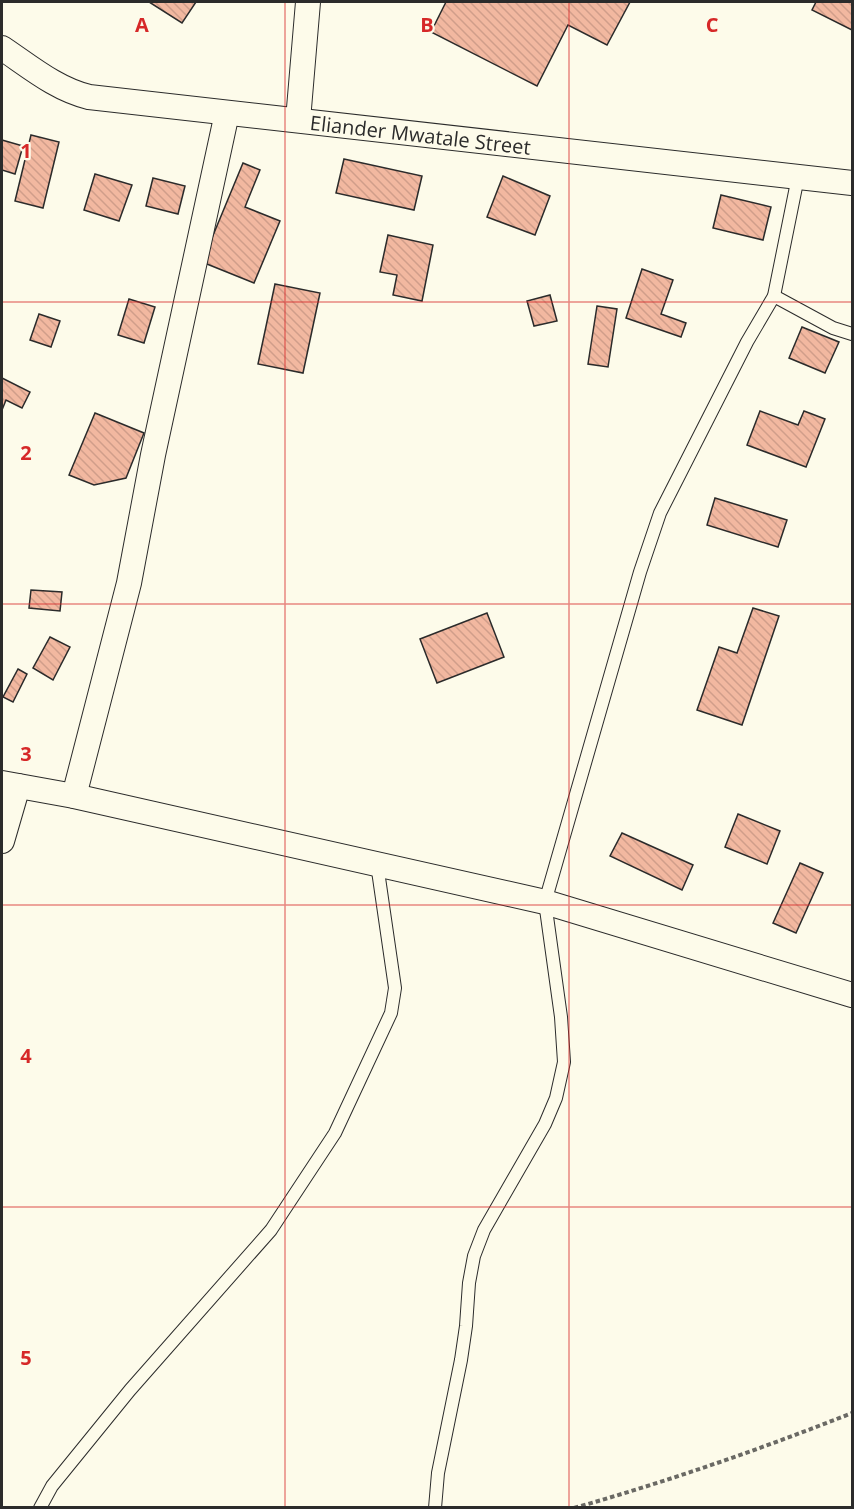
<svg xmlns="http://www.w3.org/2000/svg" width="854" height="1509" font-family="'Open Sans',sans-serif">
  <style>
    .building { fill: url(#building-back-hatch); stroke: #2b2b2b; stroke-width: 1.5 }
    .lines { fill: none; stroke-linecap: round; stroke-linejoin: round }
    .lane-casing { stroke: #2b2b2b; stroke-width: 14 }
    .street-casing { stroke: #2b2b2b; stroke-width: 26 }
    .path { stroke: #6a6964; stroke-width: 4; stroke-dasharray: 4.5 3; stroke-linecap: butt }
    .lane { stroke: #fdfbea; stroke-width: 12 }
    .street { stroke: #fdfbea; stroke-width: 24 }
    .grid { fill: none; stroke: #d62828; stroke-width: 1.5; stroke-opacity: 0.55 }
    .labels { text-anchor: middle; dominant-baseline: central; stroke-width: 4.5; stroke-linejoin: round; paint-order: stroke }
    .street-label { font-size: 20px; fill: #2b2b2b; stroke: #fdfbea }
    .grid-label { font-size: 20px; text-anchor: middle; font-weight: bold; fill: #d62828; stroke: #fdfbea; stroke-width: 4.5; stroke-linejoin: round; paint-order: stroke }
  </style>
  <defs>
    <pattern id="building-back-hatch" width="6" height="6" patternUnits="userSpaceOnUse" patternTransform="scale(1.5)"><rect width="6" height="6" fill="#f2b8a0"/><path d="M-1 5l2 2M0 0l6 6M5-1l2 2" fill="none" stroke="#d09e8a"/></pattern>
  </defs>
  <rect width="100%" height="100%" fill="#fdfbea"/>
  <!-- building -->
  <g class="building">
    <polygon points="149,2 196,2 182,23"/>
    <polygon points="446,2 630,2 607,45 568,25 537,86 431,32"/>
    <polygon points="816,2 852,2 852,30 812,10"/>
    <polygon points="31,135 59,142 43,208 15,201"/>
    <polygon points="2,140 23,146 15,174 2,170"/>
    <polygon points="344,159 422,176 414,210 336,193"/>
    <polygon points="243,163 260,170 245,207 280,221 254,283 202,262"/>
    <polygon points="95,174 132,185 119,221 84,210"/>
    <polygon points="503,176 550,196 535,235 487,217"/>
    <polygon points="153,178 185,186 178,214 146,206"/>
    <polygon points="721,195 771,207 763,240 713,228"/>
    <polygon points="388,235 433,245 422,301 393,295 397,275 380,272"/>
    <polygon points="642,269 673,280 661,314 686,323 681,337 626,318"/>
    <polygon points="275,284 320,293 303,373 258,364"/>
    <polygon points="550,295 557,321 534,326 527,301"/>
    <polygon points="129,299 155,307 144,343 118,335"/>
    <polygon points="597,306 617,309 608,367 588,364"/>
    <polygon points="39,314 60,321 51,347 30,340"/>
    <polygon points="802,327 839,342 825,373 789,358"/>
    <polygon points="2,378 30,392 22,408 6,400 2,410"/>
    <polygon points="760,411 798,425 804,411 825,419 806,467 747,445"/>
    <polygon points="95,413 144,433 126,478 94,485 69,475"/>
    <polygon points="715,498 787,520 778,547 707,525"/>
    <polygon points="31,590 62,592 60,611 29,608"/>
    <polygon points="753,608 779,616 742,725 697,710 719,647 737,653"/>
    <polygon points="487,613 504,657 437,683 420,639"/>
    <polygon points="50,637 70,647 53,680 33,668"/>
    <polygon points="18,669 27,674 13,702 3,697"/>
    <polygon points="738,814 780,831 767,864 725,847"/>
    <polygon points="622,833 693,865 682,890 610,856"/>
    <polygon points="800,863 823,873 796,933 773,923"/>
  </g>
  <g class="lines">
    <!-- lane casing -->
    <g class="lane-casing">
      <g id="lane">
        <polyline points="774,296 833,328 852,334"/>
        <polyline points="40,1508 52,1486 130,1390 271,1230 335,1133 391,1013 395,988 377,864"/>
        <polyline points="435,1508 438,1473 461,1360 466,1326 469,1283 474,1256 484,1230 545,1124 556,1098 564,1062 561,1017 545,902 640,572 660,513 747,342 774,296 798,177"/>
      </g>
    </g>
    <!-- street casing -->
    <g class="street-casing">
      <g id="street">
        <path id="s1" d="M2 48C29 66 56 89 89 97L852 183"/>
        <polyline points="298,120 308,2"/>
        <polyline points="2,783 74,796 545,902 852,995"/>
        <polyline points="74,796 129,583 153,455 227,113"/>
        <polyline points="2,841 18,786"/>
      </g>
    </g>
    <!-- path -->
    <path class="path" d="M574 1508C669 1481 761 1449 852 1413"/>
    <!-- lane -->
    <use href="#lane" class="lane"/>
    <!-- street -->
    <use href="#street" class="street"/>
  </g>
  <!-- grid -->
  <path class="grid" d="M285 2V1508M569 2V1508M2 302H852M2 604H852M2 905H852M2 1207H852"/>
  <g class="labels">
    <!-- street labels -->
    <g class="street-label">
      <text stroke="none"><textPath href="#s1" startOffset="434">Eliander Mwatale Street</textPath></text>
    </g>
  </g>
  <g class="grid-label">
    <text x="142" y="32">A</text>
    <text x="427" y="32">B</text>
    <text x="712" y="32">C</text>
    <text x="26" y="158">1</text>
    <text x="26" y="460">2</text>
    <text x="26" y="761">3</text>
    <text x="26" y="1063">4</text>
    <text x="26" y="1365">5</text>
  </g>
  <!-- border -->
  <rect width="854" height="1509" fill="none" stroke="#2b2b2b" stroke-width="6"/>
</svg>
